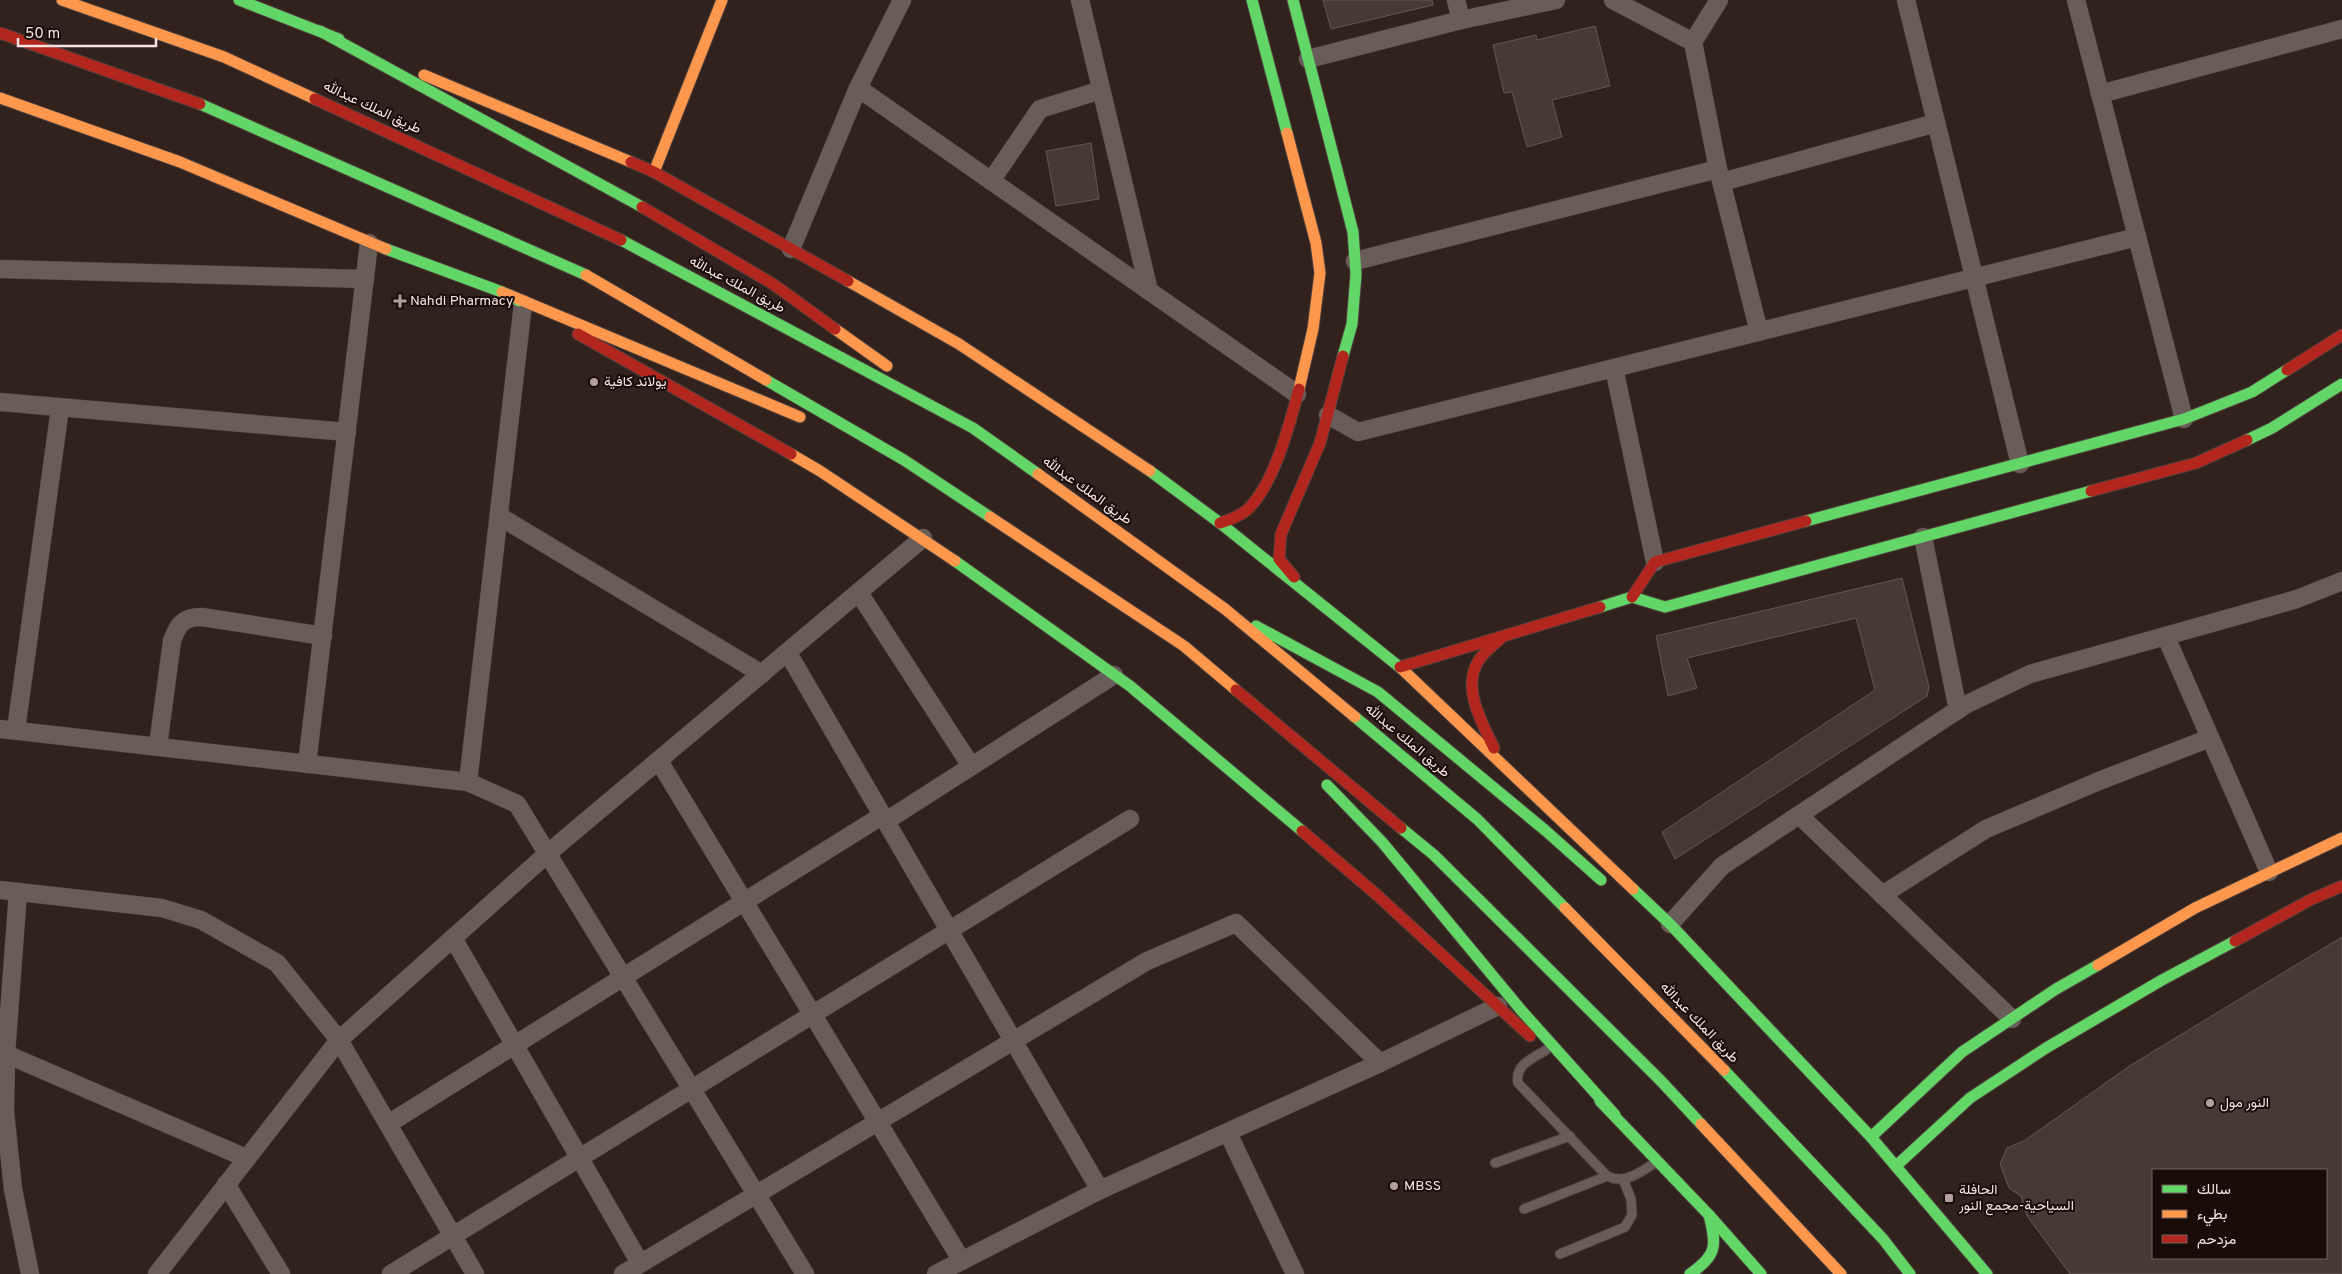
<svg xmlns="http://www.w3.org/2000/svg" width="2342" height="1274" font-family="Overpass,Vazirmatn,sans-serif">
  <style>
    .building { fill: #473a36; stroke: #645652; fill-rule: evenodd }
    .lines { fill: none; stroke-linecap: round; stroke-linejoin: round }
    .lane-casing { stroke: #4e3f3c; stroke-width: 11 }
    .street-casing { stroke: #4e3f3c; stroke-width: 19 }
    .fast-casing { stroke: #4e3f3c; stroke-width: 13 }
    .slow-casing { stroke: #4e3f3c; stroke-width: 13 }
    .jam-casing { stroke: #4e3f3c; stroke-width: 13 }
    .lane { stroke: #695d59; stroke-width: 9 }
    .street { stroke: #695d59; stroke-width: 18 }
    .fast { stroke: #63d668; stroke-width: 11 }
    .slow { stroke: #ff974d; stroke-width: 11 }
    .jam { stroke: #b3261e; stroke-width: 11 }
    .poi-dot { fill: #b3a09a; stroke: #180b08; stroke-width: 2 }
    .labels { text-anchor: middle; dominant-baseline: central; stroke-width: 4; stroke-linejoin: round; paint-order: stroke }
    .street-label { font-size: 14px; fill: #f8e4de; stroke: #180b08 }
    .poi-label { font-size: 14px; fill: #f8e4de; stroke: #180b08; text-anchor: start }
  </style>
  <rect width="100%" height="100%" fill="#32221d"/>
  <!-- building -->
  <g class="building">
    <polygon points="1323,0 1432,0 1433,5 1331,29"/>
    <polygon points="1595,26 1610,86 1552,100 1562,137 1527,147 1512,92 1504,93 1493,45 1536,35 1537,40"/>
    <polygon points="1091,143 1099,199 1056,206 1046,151"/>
    <polygon points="1902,578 1929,687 1927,696 1675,859 1662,832 1875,690 1856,618 1687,658 1697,688 1668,696 1656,636"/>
    <path d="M2342 937V1274H2070L2027 1216 2021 1196 2009 1188 2000 1164 2007 1148 2024 1141 2131 1065ZM2153 1170H2326V1258H2153Z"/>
  </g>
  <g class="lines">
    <!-- lane casing -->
    <g class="lane-casing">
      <g id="lane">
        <path d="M1546 1050C1532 1059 1515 1064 1518 1083L1607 1176C1625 1185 1640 1172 1655 1163"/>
        <polyline points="1495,1163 1570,1136"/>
        <polyline points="1524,1209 1607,1176"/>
        <polyline points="1560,1254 1625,1227 1632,1215 1631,1199 1623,1179"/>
      </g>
    </g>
    <!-- street casing -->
    <g class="street-casing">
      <g id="street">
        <polyline points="1080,0 1149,291"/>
        <polyline points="1456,0 1461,20"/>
        <polyline points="1613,0 1693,42 1719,0"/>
        <polyline points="1906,0 2020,464"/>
        <polyline points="2076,0 2184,419"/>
        <polyline points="1693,42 1718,169 1759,332"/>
        <polyline points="1308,59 1461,20 1556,0"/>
        <polyline points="858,88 1297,394"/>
        <polyline points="2100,94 2342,29"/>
        <polyline points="991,181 1040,109 1101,90"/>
        <polyline points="1722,182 1936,123"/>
        <polyline points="791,249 858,88 902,0"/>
        <polyline points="1355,261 1718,169"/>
        <polyline points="0,269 365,279"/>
        <polyline points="1614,368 1655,562"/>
        <polyline points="0,402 347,432"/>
        <polyline points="1328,415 1358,432 2137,237"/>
        <polyline points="499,516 762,674"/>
        <polyline points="1923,537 1958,710"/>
        <polyline points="859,593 971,766"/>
        <polyline points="2166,637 2269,872"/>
        <polyline points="788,653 1100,1190"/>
        <polyline points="0,729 468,782 517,804 805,1274"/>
        <polyline points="16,730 60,408"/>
        <path d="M158 746 172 641C178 624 183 617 202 617L323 636"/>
        <polyline points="659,761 962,1261"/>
        <polyline points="307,764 369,243"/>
        <polyline points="468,782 523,304"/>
        <polyline points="1799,815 2012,1019"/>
        <polyline points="886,821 1114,675"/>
        <polyline points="0,890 162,908 201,920 277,963 339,1040 475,1274"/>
        <polyline points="18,892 6,1054 5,1112 13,1189 30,1274"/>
        <polyline points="1882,895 1986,829 2099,781 2210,738"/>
        <polyline points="1670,924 1722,866 1965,705 2030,674 2297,599 2342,581"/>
        <polyline points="453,938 640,1263"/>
        <polyline points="6,1054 246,1158"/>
        <polyline points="388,1124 883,815"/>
        <polyline points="1228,1133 1295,1274"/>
        <polyline points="226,1184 281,1274"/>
        <polyline points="157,1274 339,1040 547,854 923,538"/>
        <polyline points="391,1274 1130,819"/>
        <polyline points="623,1274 1147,961 1236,923 1380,1063"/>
        <polyline points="936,1274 1100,1190 1380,1063 1498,1006"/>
      </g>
    </g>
    <!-- fast casing -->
    <g class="fast-casing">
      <g id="fast">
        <polyline points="239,0 339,39"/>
        <polyline points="1252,0 1287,133"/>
        <polyline points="1293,0 1353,232 1356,274 1352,324 1343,356"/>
        <polyline points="320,31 642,207"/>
        <polyline points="200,104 586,275"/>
        <polyline points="621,240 973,428 1038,474"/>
        <polyline points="386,249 502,292 519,301"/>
        <polyline points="766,380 904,460 990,517"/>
        <polyline points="2247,440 2272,428 2342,384"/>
        <polyline points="1150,471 1220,523 1402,669"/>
        <polyline points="1806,521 2184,419 2252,392 2287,370"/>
        <polyline points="955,561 1130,686 1302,831"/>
        <polyline points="1600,607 1632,597 1665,607 2091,491"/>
        <polyline points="1256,626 1378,692 1546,831 1601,880"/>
        <polyline points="1355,717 1477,819 1565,908"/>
        <polyline points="1327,785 1382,842 1521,1010 1615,1115"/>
        <polyline points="1401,828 1434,855 1661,1081 1701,1124"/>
        <polyline points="1633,889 1670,924 1871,1137 1987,1274"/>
        <polyline points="1724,1070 1883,1239 1910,1274"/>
        <polyline points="1600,1101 1709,1215 1761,1274"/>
        <polyline points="1871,1137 1962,1052 2056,989 2098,965"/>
        <polyline points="1897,1165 1970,1098 2046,1048 2162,980 2235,941"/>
        <path d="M1690 1274C1717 1255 1717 1246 1709 1215"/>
      </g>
    </g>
    <!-- slow casing -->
    <g class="slow-casing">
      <g id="slow">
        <polyline points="62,0 224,57 315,99"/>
        <polyline points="424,75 631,162"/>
        <polyline points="0,98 180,162 386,249"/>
        <polyline points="1287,133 1316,243 1320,273 1313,329 1299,389"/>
        <polyline points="654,172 722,0"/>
        <polyline points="586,275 766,380"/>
        <polyline points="848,281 959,344 1150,471"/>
        <polyline points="502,292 800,417"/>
        <polyline points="835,329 887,366"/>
        <polyline points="791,454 820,471 955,561"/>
        <polyline points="1038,474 1225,609 1355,717"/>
        <polyline points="990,517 1184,646 1236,690"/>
        <polyline points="1402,669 1633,889"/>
        <polyline points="1565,908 1724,1070"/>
        <polyline points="2098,965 2195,908 2342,838"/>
        <polyline points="1701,1124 1841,1274"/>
      </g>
    </g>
    <!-- jam casing -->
    <g class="jam-casing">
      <g id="jam">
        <polyline points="0,33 200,104"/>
        <polyline points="315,99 621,240"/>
        <polyline points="631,162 654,172 848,281"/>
        <polyline points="642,207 773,284 835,329"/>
        <polyline points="578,334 791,454"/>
        <polyline points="2287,370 2342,335"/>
        <polyline points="2091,491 2196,463 2247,440"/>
        <path d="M1220 523C1229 520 1241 516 1248 509 1275 482 1289 426 1299 389"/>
        <polyline points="1294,577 1279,559 1281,534 1320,443 1343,356"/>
        <polyline points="1632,597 1655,562 1806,521"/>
        <polyline points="1400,667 1600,607"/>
        <polyline points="1236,690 1401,828"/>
        <path d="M1494 748C1482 723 1461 687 1479 660 1485 651 1494 645 1501 638"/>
        <polyline points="1302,831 1377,895 1530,1036"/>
        <polyline points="2235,941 2310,900 2342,886"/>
      </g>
    </g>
    <!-- lane -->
    <use href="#lane" class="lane"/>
    <!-- street -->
    <use href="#street" class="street"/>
    <!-- fast -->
    <use href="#fast" class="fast"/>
    <!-- slow -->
    <use href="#slow" class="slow"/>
    <!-- jam -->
    <use href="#jam" class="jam"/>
  </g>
  <!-- markers -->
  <g class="poi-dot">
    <path d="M397.5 293.5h5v5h5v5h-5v5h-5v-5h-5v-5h5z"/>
    <circle cx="594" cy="382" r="5"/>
    <circle cx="2210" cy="1103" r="5"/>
    <circle cx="1394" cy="1186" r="5"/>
    <rect x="1944" y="1193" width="10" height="10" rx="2.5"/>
  </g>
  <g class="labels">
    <!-- street labels -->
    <g class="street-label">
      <text transform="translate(372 108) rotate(25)">طريق الملك عبدالله</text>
      <text transform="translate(737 285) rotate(28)">طريق الملك عبدالله</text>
      <text transform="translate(1087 491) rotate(36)">طريق الملك عبدالله</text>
      <text transform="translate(1407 741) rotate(40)">طريق الملك عبدالله</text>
      <text transform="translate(1699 1023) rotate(46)">طريق الملك عبدالله</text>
    </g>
    <!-- poi labels -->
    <g class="poi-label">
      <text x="410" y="301">Nahdi Pharmacy</text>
      <text x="604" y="382">يولاند كافية</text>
      <text x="2220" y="1103">النور مول</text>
      <text x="1404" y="1186">MBSS</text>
      <text x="1959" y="1190">الحافلة<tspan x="1959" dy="16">السياحية-مجمع النور</tspan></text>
    </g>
  </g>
  <!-- legend -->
  <rect x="2152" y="1169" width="175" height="90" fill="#180b08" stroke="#72625e"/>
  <rect x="2162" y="1185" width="25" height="8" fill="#63d668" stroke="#72625e"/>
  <text x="2197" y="1194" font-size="15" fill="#f8e4de">سالك</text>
  <rect x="2162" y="1210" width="25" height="8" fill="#ff974d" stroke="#72625e"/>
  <text x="2197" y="1219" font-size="15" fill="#f8e4de">بطيء</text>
  <rect x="2162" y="1235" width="25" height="8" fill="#b3261e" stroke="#72625e"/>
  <text x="2197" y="1244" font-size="15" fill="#f8e4de">مزدحم</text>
  <!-- scale -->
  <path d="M18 38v8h138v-8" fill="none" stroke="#f8e4de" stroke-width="2.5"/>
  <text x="25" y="38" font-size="15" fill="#f8e4de" stroke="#180b08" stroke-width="4" paint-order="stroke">50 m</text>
</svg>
